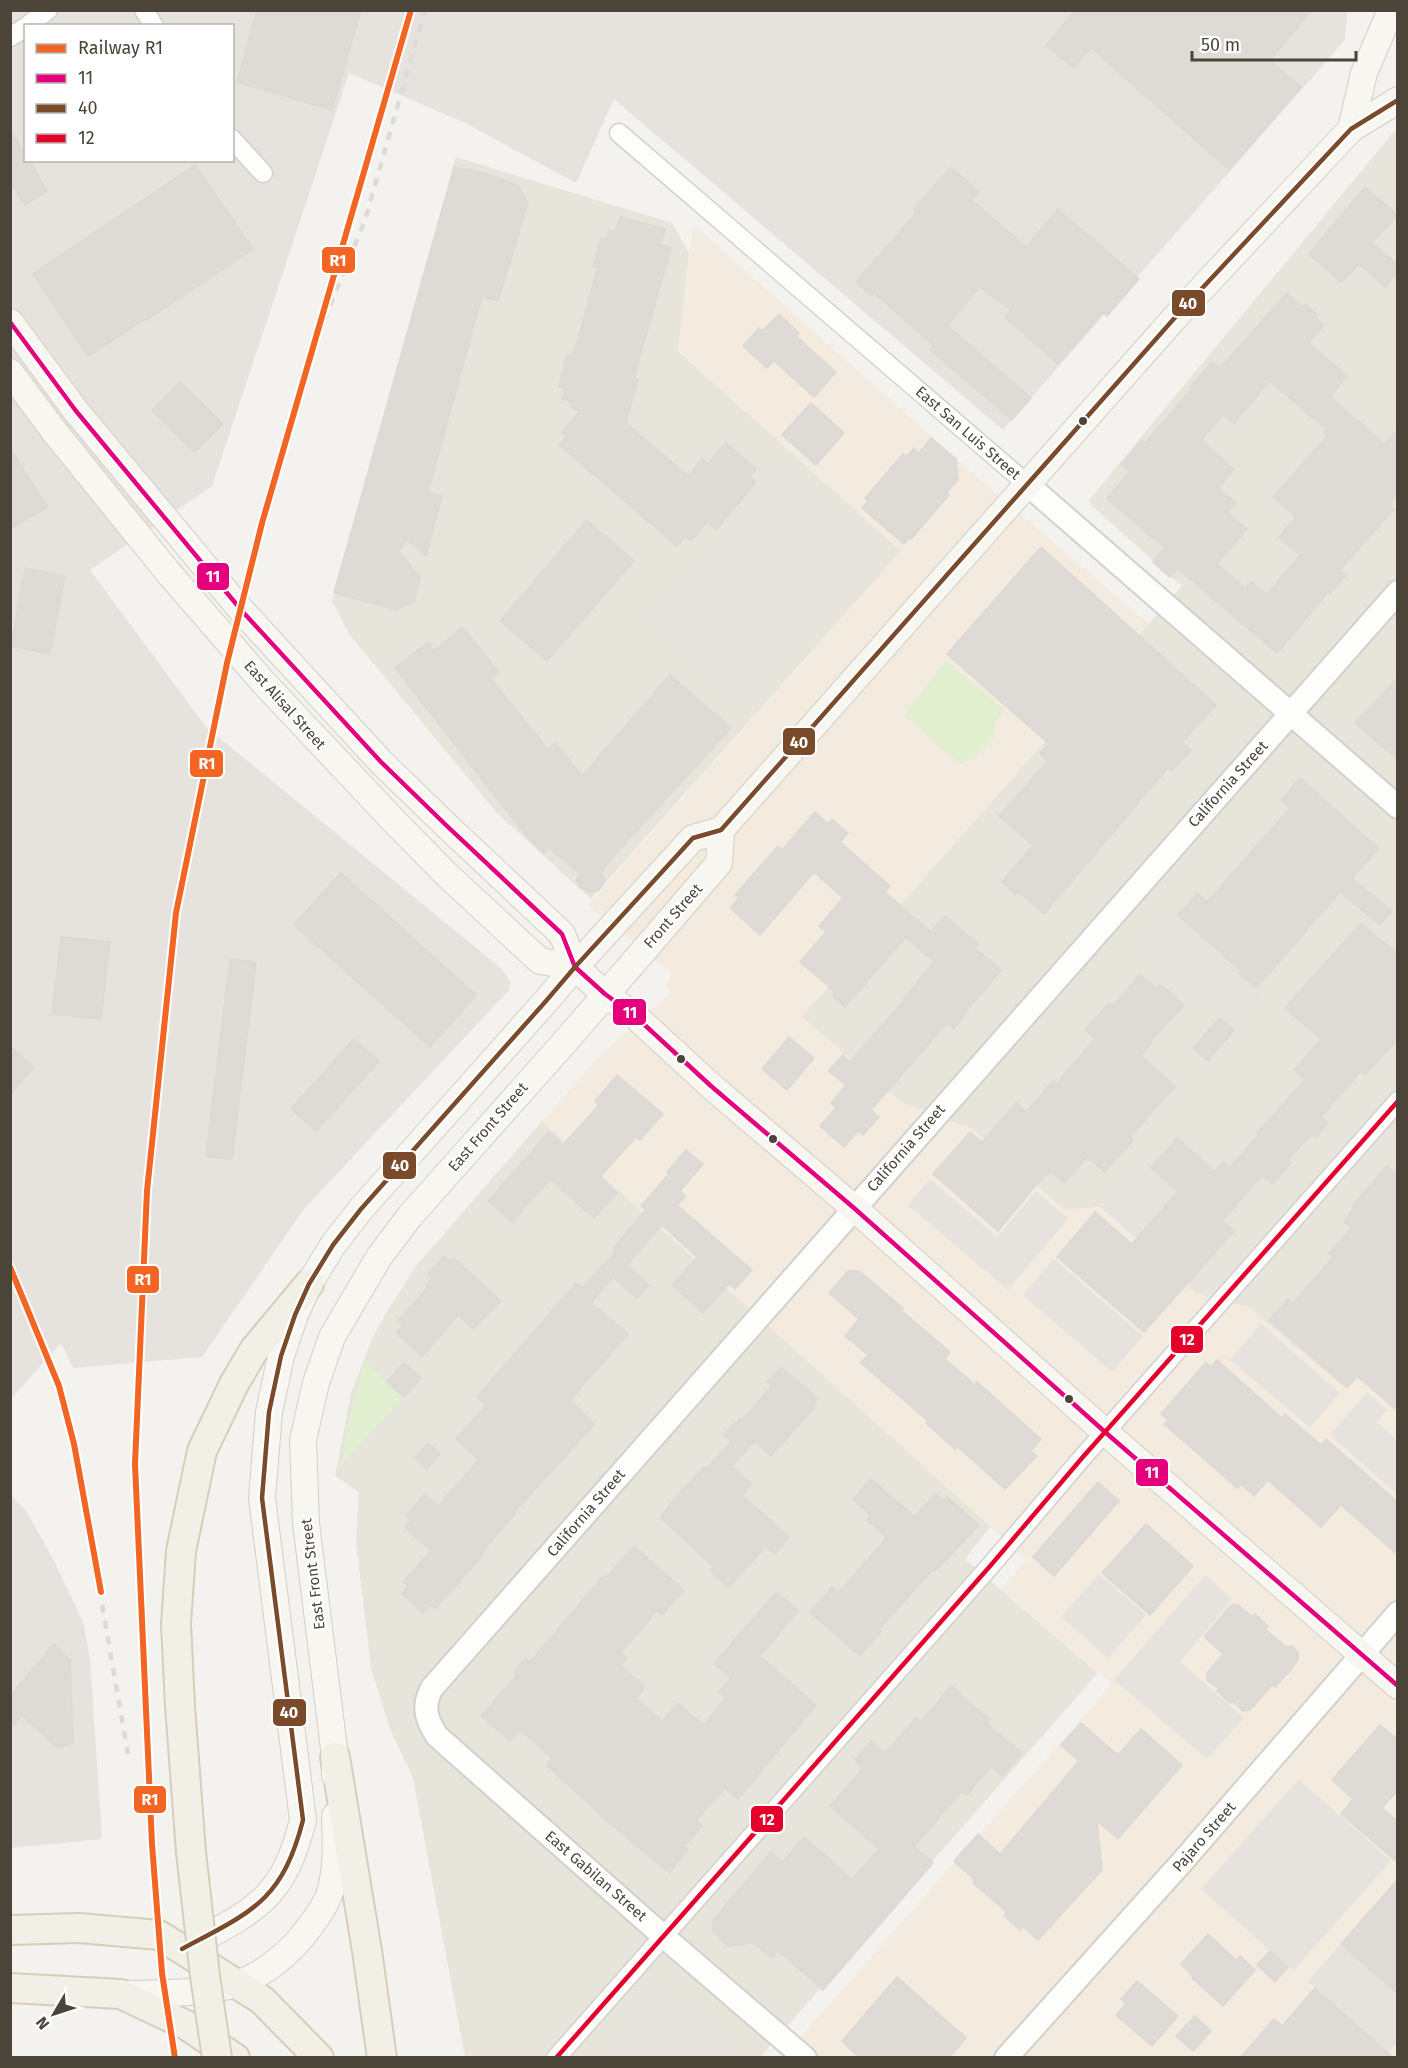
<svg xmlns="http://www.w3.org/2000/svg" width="1408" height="2068" font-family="'Fira Sans',sans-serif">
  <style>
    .residential { fill: #e7e4dc }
    .commercial { fill: #f3ebdf }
    .industrial { fill: #e6e2de; fill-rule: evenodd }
    .green { fill: #e1eecf }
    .parking { fill: #e6e3df }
    .building { fill: #dedbd6; stroke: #dcd9d4; stroke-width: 1.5; fill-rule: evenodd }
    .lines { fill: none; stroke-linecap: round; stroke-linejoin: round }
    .minor-casing { stroke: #d2d0cb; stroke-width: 21 }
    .tertiary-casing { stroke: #d2d0cb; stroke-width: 26 }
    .secondary-casing { stroke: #d3cfc5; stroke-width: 28 }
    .primary-casing { stroke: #d6cebb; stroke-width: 32 }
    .minor { stroke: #fdfdfc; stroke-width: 18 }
    .tertiary { stroke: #fdfdfc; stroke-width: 22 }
    .secondary { stroke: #f7f6f1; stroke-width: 26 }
    .primary { stroke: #f2efe6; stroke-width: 28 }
    .rail { stroke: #dbdbda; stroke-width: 4.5; stroke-dasharray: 8 8; stroke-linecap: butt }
    .primary-bridge-casing { stroke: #d6cebb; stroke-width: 32; stroke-linecap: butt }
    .primary-bridge { stroke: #f2efe6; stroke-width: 28 }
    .bus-1-casing { stroke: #fff; stroke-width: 9 }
    .bus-2-casing { stroke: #fff; stroke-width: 9 }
    .bus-3-casing { stroke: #fff; stroke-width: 9 }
    .bus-1 { stroke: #e5007d; stroke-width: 4.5 }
    .bus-2 { stroke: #7a4b2a; stroke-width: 4.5 }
    .bus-3 { stroke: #e4002b; stroke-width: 4.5 }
    .rail-1-casing { stroke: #fff; stroke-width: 10 }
    .rail-1 { stroke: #f26522; stroke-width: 6 }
    .bus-dot { fill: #4b4439; stroke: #fff; stroke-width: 2 }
    .labels { text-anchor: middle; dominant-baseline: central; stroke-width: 4.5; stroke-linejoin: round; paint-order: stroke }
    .street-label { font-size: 15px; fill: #4b4439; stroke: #fff }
    .line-badge { stroke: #fff; stroke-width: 2 }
    .badge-label { font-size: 16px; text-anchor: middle; font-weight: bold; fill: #fff }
  </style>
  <rect width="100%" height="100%" fill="#f4f2ee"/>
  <!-- residential -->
  <g class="residential">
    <polygon points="1397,128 1397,1334 1347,1390 1248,1307 1196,1294 1100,1207 1064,1210 972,1129 902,1103 801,1017 1182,586 1092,506 1089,500"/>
    <polygon points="456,157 672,223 689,253 678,351 901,551 591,899 497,813 349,634 332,601"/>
    <polygon points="542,1121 991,1526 965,1559 1098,1673 760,2057 465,2057 413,1778 390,1729 371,1668 356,1542 359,1492 335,1476 351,1393 372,1339 386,1313 416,1266"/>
  </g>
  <!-- commercial -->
  <polygon class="commercial" points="693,224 976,476 1148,623 802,1017 902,1103 972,1129 1064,1210 1099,1207 1196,1294 1248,1307 1347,1390 1397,1335 1397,2057 783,2057 1112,1684 1001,1589 1027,1560 542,1121 601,1055 670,994 667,987 671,973 588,905 901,551 678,350"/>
  <!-- industrial -->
  <g class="industrial">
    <path d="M11 11H1347L1345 40 1003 430 614 99 576 183 463 122 349 73 212 486 90 570 206 727 502 969 510 982 509 990 303 1210 202 1357 73 1368 61 1343 11 1399ZM26 26H232V160H26Z"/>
    <polygon points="10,1494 26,1511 53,1559 83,1622 90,1659 102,1839 11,1848"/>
  </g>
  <!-- green -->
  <g class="green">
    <polygon points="946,661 1006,710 995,722 994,737 972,759 960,764 904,715"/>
    <polygon points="365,1362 404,1397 345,1460 343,1458 349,1420"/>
  </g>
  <!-- parking -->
  <g class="parking">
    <polygon points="789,466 881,548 744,704 651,623"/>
    <polygon points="1167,910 1263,996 1235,1028 1138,942"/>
    <polygon points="1139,1161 1174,1191 1135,1236 1100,1206"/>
    <polygon points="930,1179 997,1237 1036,1191 1068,1219 1008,1290 908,1205"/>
    <polygon points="1054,1259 1143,1336 1112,1372 1023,1295"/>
    <polygon points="1261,1324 1340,1393 1310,1428 1230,1360"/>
    <polygon points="1367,1392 1387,1410 1377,1422 1397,1440 1397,1494 1330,1435"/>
    <polygon points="1099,1574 1146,1615 1108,1658 1061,1617"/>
    <polygon points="1205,1575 1232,1599 1180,1662 1244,1718 1207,1759 1114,1680"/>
    <polygon points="1299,1779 1391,1861 1293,1971 1201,1889"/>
    <polygon points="1341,1944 1397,1994 1397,2043 1389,2053 1308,1981"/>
    <polygon points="661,1987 730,2047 729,2057 624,2057 619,2049 611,2042"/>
  </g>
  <!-- building -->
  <g class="building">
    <polygon points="257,10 361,10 332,110 237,82"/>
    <polygon points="1076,10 1312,10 1270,60 1301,87 1229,170 1091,48 1073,68 1046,45"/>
    <polygon points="10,131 26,156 26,160 29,160 47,191 25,205 10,182"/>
    <polygon points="195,165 253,249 146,320 145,319 88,356 33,274"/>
    <polygon points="454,167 485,173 518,185 528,203 498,301 482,297 428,492 442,496 426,556 408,540 398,551 420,577 414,601 397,610 334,593"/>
    <polygon points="951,167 979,192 972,200 1026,247 1058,209 1139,279 1107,316 1103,312 1058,364 1005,317 1011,310 980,287 947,325 1031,398 1012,420 930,350 934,346 874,293 872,296 856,282 917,212 914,209"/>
    <polygon points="1365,187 1397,215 1372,243 1398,265 1398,272 1385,287 1359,264 1341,282 1309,254"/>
    <polygon points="620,217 665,229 661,245 671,248 634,378 638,379 626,423 688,476 702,459 708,464 726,443 756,469 750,476 756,482 716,530 707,522 691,541 685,536 677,546 559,445 567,436 562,432 580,411 570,407 571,402 562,399 565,388 559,387 567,355 573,357 598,267 593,266 601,239 606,240 609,230 615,232"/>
    <path d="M1287 293 1302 307 1305 304 1317 315 1315 317 1324 325 1309 343 1347 376 1330 397 1385 444 1398 430V494L1389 504 1394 509 1340 570 1346 575 1330 594 1328 592 1277 653 1178 569 1170 577 1153 562 1165 548 1107 499 1130 471 1122 464 1142 440 1145 443 1193 388 1191 386 1212 362 1220 368ZM1270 381 1327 430 1324 433 1327 436 1273 497 1296 517 1279 537 1300 555 1267 594 1251 582 1246 588 1217 564 1247 529 1228 513 1236 503 1218 488 1234 469 1201 440 1223 414 1234 423Z"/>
    <polygon points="779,314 799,333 796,336 836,372 814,397 774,361 767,368 743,346 759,328 762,331"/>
    <polygon points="180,382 223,424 194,452 152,410"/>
    <polygon points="811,403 844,433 816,465 782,435"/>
    <polygon points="931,438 956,459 958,480 946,493 949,495 911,539 909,538 904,544 862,508 868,501 865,498 903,454 906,457 914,448 919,453"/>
    <polygon points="10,448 47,507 10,529"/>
    <polygon points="587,520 634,561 547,661 500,621"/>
    <polygon points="1041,547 1216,705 1182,742 1191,750 1172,771 1168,768 1044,914 1019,892 1016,895 1002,882 1033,845 999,816 1048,761 1040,754 1049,744 947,654"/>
    <polygon points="25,568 65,576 50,654 11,646"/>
    <polygon points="462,627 499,672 491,679 548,749 556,743 582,776 670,675 731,728 609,861 601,874 606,880 599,890 589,892 580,887 576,880 580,874 548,847 544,853 528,838 395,668 428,642 434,651"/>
    <polygon points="1398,678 1398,760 1355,723"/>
    <polygon points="1300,778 1379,849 1352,878 1392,911 1380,925 1340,892 1256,988 1239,973 1241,971 1178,915 1198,893 1207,902 1290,808 1281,800"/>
    <polygon points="815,812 828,824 832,819 848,833 840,842 890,886 885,892 931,932 945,916 978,944 975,948 1001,970 963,1015 964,1016 954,1029 947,1023 871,1110 879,1117 863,1135 858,1131 844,1147 820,1126 836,1108 831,1103 846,1085 828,1071 843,1055 850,1062 905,999 904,998 934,962 906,937 845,1007 832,996 835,992 800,962 826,932 819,926 843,898 814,872 760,935 730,908 739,898 735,895 778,846 782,850"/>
    <polygon points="341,873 476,995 430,1047 294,925"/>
    <polygon points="1361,923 1398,955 1398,1039 1365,1075 1361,1071 1321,1117 1328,1123 1316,1137 1312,1134 1288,1160 1291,1163 1273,1184 1262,1175 1222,1221 1234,1231 1144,1332 1057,1257 1095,1212 1132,1244 1178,1191 1151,1168 1177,1138 1215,1171 1223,1162 1230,1167 1259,1135 1257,1133 1305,1080 1294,1070 1321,1039 1285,1008"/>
    <polygon points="61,937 110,942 101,1019 52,1014"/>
    <polygon points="230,959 256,962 232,1159 206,1156"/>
    <polygon points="1140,975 1156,988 1160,984 1184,1005 1150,1042 1151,1044 1141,1056 1175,1086 1130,1137 1133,1140 1105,1172 1087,1157 1064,1183 1051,1171 1037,1184 998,1231 933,1174 970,1132 982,1142 1016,1103 1026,1112 1053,1081 1056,1084 1095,1039 1085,1030 1109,1003 1113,1006"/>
    <polygon points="1220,1018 1234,1030 1208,1061 1193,1048"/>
    <polygon points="789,1037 814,1058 787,1090 762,1069"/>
    <polygon points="354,1039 379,1061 316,1131 291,1109"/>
    <polygon points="10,1046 34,1067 10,1094"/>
    <polygon points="617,1075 663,1114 640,1140 636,1137 600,1177 617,1193 594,1218 550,1179 512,1222 488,1201 549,1132 563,1145 599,1105 595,1101"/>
    <polygon points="686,1150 703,1164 680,1191 686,1196 677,1205 752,1270 735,1289 729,1284 703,1313 672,1285 697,1257 662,1225 627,1265 649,1285 637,1298 613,1277 591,1303 628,1334 570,1400 594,1425 515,1511 516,1513 482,1552 484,1554 435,1609 430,1605 423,1613 402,1594 408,1586 403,1582 431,1551 405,1527 411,1520 406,1515 425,1494 438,1506 479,1460 456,1439 486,1405 477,1397 576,1283 582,1288 616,1251 613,1248 646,1210 641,1206 669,1174 667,1172"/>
    <polygon points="1387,1166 1398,1175 1398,1411 1357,1376 1347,1387 1269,1320 1288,1299 1293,1303 1334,1256 1329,1253 1351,1228 1344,1221 1354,1208 1352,1206"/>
    <polygon points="444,1256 451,1262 454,1258 501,1301 473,1329 458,1315 422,1356 396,1333 403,1325 398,1321 428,1287 426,1285 433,1278 428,1274"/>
    <polygon points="848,1271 859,1271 903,1308 901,1310 950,1352 945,1359 975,1385 977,1382 1041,1439 1031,1451 1037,1456 1005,1489 957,1446 955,1449 926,1423 928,1421 861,1363 868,1355 845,1336 859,1319 829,1293"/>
    <polygon points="1217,1360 1282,1418 1285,1414 1321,1445 1326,1439 1398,1502 1398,1555 1341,1505 1321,1527 1268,1480 1254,1496 1241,1484 1237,1488 1164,1424 1168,1420 1161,1414 1206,1362 1211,1367"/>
    <polygon points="404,1363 421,1378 404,1397 387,1382"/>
    <polygon points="781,1367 818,1399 812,1405 815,1407 771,1456 755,1441 732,1466 752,1484 742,1495 789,1537 775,1554 766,1546 728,1588 710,1571 714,1567 660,1517 684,1488 704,1467 707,1469 731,1441 724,1435 740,1418 742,1420 772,1386 767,1382"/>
    <polygon points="428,1443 440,1454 427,1469 415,1458"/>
    <polygon points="871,1479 915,1517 935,1494 943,1501 947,1497 979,1525 934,1572 932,1570 879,1629 881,1632 860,1656 810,1612 832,1587 838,1593 887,1538 867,1520 871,1515 853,1500"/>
    <polygon points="1098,1482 1119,1501 1054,1576 1033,1557"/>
    <polygon points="1146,1524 1193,1566 1150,1615 1102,1573"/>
    <polygon points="634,1546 684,1590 662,1615 657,1611 621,1652 627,1658 620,1665 645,1687 636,1698 662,1721 678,1703 703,1725 726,1698 719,1692 731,1678 714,1664 776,1592 798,1611 760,1656 816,1705 738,1799 725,1788 696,1820 702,1826 684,1846 688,1850 669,1873 603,1817 547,1765 552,1758 520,1730 510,1741 481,1716 517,1675 514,1672 526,1658 530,1662 604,1575 607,1577"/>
    <polygon points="1231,1605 1238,1605 1252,1617 1255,1614 1268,1626 1265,1629 1286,1647 1292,1646 1298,1652 1298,1660 1287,1674 1275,1687 1272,1685 1250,1710 1243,1711 1232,1701 1230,1703 1217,1691 1219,1689 1207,1680 1207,1673 1223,1654 1204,1637"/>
    <polygon points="54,1644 70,1660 73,1743 57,1748 22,1715 10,1729 10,1696"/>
    <polygon points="951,1686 990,1720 987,1724 1022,1753 1002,1776 991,1766 967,1795 962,1791 914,1847 933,1863 823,1990 778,1950 772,1958 754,1943 729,1946 713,1932 713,1920 771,1852 783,1862 804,1837 852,1879 879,1849 830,1806 863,1768 855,1760 871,1741 885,1753 916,1718 921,1722"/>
    <polygon points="1081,1723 1118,1755 1141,1729 1182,1765 1118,1839 1097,1821 1102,1870 1038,1940 1022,1926 1020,1930 1004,1916 1007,1912 973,1883 975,1880 954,1861 978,1834 1000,1854 1079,1761 1061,1745"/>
    <polygon points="1380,1725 1398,1740 1398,1790 1382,1808 1398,1822 1398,1863 1341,1814 1353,1799 1332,1780"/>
    <polygon points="1398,1879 1398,1994 1341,1944"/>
    <polygon points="1208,1934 1236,1960 1240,1956 1255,1970 1223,2006 1192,1978 1193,1976 1181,1964"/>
    <polygon points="1270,1951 1288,1967 1275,1982 1257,1965"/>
    <polygon points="897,1977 966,2038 949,2058 860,2058 842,2041"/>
    <polygon points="1137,1981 1178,2016 1152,2046 1116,2015 1126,2004 1121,1999"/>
    <polygon points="1315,1988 1394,2058 1240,2058 1274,2019 1282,2026"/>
    <polygon points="1195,2016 1211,2031 1193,2051 1176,2036"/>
  </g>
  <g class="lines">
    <!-- minor casing -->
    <g class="minor-casing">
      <g id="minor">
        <polyline points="144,10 154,26"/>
        <polyline points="27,26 48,10"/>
        <polyline points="10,37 26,27"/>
        <polyline points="619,133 1027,484"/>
        <polyline points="232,139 263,173"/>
        <polyline points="556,2058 991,1565 1082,1458 1398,1101"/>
      </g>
    </g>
    <!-- tertiary casing -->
    <g class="tertiary-casing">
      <g id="tertiary">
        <polyline points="1027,484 1398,807"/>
        <path d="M805 2058 663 1936 437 1736C426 1719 422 1706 432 1688L1398 592"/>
        <polyline points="1006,2058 1182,1862 1398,1613"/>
      </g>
    </g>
    <!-- secondary casing -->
    <g class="secondary-casing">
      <g id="secondary">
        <polyline points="1351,129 1364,73 1391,10"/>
        <polyline points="10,322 76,411 242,611 381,762 448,827 562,934 575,967 605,994 635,1016 711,1086 854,1208 1105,1432 1398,1686"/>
        <polyline points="10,372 54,431 167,571 263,682 392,819 447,875 540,961 575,967"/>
        <polyline points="335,1776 335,1757 306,1523 303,1440 316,1383 332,1337 379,1257 410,1216 571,1035 719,863 721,830"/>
        <path d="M185 1948C253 1911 283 1901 303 1820L262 1498 269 1412 281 1356 295 1315 309 1284 333 1245 361 1209 546 1001 575 967 693 838 721 830 1179 313 1351 129 1398 100"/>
        <path d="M121 1994C159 1993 199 1995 236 1984 263 1976 292 1951 308 1929 317 1917 327 1904 331 1889 337 1865 336 1841 335 1816"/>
      </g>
    </g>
    <!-- primary casing -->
    <g class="primary-casing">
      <g id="primary">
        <polyline points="335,1757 367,1951 382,2058"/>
        <polyline points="191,1852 180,1706 176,1624 181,1551 202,1451 234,1384 254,1350 309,1284"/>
        <polyline points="10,1930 79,1928 159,1935 262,2000 319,2058"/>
        <polyline points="10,1988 121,1994 186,2025 235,2058"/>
      </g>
    </g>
    <!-- minor -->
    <use href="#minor" class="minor"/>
    <!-- tertiary -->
    <use href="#tertiary" class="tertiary"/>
    <!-- secondary -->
    <use href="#secondary" class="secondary"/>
    <!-- primary -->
    <use href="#primary" class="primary"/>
    <!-- rail -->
    <g class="rail">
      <polyline points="312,350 365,220 425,10"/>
      <polyline points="10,1267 59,1386 74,1444 128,1754"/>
    </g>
    <!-- primary-bridge casing -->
    <g class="primary-bridge-casing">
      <polyline id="primary-bridge" points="191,1852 205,1976 217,2058"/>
    </g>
    <!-- primary-bridge -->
    <use href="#primary-bridge" class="primary-bridge"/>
    <!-- bus-1 casing -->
    <g class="bus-1-casing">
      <polyline id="bus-1" points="10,322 76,411 242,611 381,762 448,827 562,934 575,967 605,994 635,1016 711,1086 854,1208 1105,1432 1398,1686"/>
    </g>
    <!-- bus-2 casing -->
    <g class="bus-2-casing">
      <path id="bus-2" d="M182 1949C251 1912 282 1902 303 1820L262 1498 269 1412 281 1356 295 1315 309 1284 333 1245 361 1209 546 1001 575 967 693 838 721 830 1179 313 1351 129 1398 100"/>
    </g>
    <!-- bus-3 casing -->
    <g class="bus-3-casing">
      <polyline id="bus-3" points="556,2058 991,1565 1082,1458 1398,1101"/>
    </g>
    <!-- bus-1 -->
    <use href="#bus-1" class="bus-1"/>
    <!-- bus-2 -->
    <use href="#bus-2" class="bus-2"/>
    <!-- bus-3 -->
    <use href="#bus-3" class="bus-3"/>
    <!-- rail-1 casing -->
    <g class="rail-1-casing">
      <g id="rail-1">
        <polyline points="10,1267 59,1386 74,1444 101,1592"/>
        <polyline points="175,2058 162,1973 152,1844 135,1464 147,1191 176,913 227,663 262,523 411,10"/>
      </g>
    </g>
    <!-- rail-1 -->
    <use href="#rail-1" class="rail-1"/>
  </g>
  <!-- markers -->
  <g class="bus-dot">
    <circle cx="1083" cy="421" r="5"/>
    <circle cx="681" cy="1059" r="5"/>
    <circle cx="773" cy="1139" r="5"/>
    <circle cx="1069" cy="1399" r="5"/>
  </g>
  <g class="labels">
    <!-- street labels -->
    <g class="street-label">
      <text transform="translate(968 433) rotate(41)">East San Luis Street</text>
      <text transform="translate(285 705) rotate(48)">East Alisal Street</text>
      <text transform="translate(1228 784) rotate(-48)">California Street</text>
      <text transform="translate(673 916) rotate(-49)">Front Street</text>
      <text transform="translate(488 1127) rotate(-49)">East Front Street</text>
      <text transform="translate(906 1148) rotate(-49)">California Street</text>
      <text transform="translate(586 1513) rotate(-49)">California Street</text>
      <text transform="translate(313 1574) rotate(-97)">East Front Street</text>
      <text transform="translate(1204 1837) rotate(-49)">Pajaro Street</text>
      <text transform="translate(596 1876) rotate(41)">East Gabilan Street</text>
    </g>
  </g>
  <g class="line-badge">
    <rect x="321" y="246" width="35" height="28" rx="6" fill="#f26522"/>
    <rect x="1171" y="289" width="35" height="28" rx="6" fill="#7a4b2a"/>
    <rect x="196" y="562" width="34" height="29" rx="6" fill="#e5007d"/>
    <rect x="782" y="727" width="34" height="29" rx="6" fill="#7a4b2a"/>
    <rect x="189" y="749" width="35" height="29" rx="6" fill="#f26522"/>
    <rect x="612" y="998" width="35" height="28" rx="6" fill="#e5007d"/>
    <rect x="382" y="1151" width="35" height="29" rx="6" fill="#7a4b2a"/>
    <rect x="126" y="1265" width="34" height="29" rx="6" fill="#f26522"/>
    <rect x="1170" y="1325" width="34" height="29" rx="6" fill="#e4002b"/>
    <rect x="1135" y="1458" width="34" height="29" rx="6" fill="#e5007d"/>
    <rect x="272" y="1698" width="35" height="29" rx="6" fill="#7a4b2a"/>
    <rect x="133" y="1785" width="34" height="29" rx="6" fill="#f26522"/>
    <rect x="750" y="1805" width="34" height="28" rx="6" fill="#e4002b"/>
  </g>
  <g class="badge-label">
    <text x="338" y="266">R1</text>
    <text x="1188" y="309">40</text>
    <text x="213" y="582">11</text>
    <text x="799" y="748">40</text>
    <text x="207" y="769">R1</text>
    <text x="630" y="1018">11</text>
    <text x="400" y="1171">40</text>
    <text x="143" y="1285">R1</text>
    <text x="1187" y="1345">12</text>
    <text x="1152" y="1478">11</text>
    <text x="289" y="1718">40</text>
    <text x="150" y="1805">R1</text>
    <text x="767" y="1825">12</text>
  </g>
  <!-- border -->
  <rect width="1408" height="2068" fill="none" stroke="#4b4439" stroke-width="24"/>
  <!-- legend -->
  <rect x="24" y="24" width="210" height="138" fill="#ffffff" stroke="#b7b4b0" stroke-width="1.5"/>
  <rect x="36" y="44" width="30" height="9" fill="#f26522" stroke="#b7b4b0" stroke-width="1.5"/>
  <text x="78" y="54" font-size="18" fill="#4b4439">Railway R1</text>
  <rect x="36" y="74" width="30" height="9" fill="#e5007d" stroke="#b7b4b0" stroke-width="1.5"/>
  <text x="78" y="84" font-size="18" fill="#4b4439">11</text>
  <rect x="36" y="104" width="30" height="9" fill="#7a4b2a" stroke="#b7b4b0" stroke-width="1.5"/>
  <text x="78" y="114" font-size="18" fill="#4b4439">40</text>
  <rect x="36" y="134" width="30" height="9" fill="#e4002b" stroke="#b7b4b0" stroke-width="1.5"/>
  <text x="78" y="144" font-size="18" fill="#4b4439">12</text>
  <!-- north arrow -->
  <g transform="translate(54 2014) rotate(231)" stroke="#ffffff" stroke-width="4.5" paint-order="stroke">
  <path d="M0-4.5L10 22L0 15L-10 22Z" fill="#4b4439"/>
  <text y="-9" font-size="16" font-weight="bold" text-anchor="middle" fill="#4b4439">N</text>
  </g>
  <!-- scale -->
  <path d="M1192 51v9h164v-9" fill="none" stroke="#4b4439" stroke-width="3"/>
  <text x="1201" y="51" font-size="18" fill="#4b4439" stroke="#ffffff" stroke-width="4.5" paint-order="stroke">50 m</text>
</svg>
